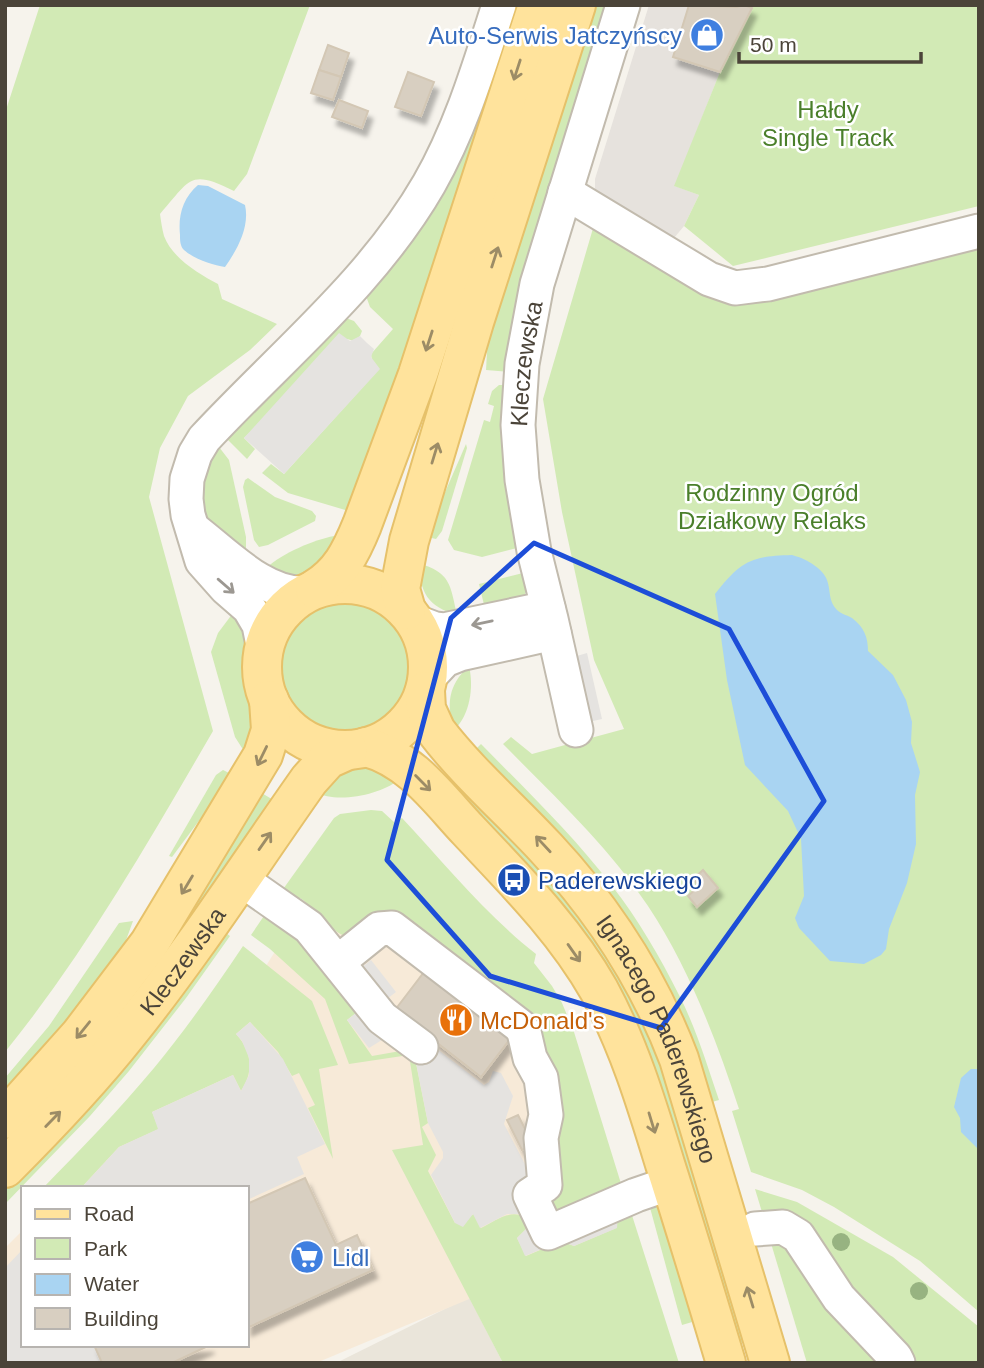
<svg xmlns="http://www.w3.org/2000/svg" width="984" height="1368" font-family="Arial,sans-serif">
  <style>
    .residential { fill: #eae5da }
    .commercial { fill: #f7ead8 }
    .industrial { fill: #e6e2dd }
    .green { fill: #d2eab5 }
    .parking { fill: #e5e3e0 }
    .water { fill: #a9d4f2 }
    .building { fill: #d8cfc1; stroke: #d3c7b4; stroke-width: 2; filter: url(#shadow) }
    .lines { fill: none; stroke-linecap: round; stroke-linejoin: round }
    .minor-casing { stroke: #c2bbae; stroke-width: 37 }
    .major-casing { stroke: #e6c16a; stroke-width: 42 }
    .minor { stroke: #fff; stroke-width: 33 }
    .major { stroke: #ffe39c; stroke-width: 38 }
    .tree { fill: #97b381 }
    .oneway { stroke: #9c8c66 }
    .oneway2 { stroke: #9c9892 }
    .marked { fill: none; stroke: #1d4ed8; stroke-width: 5; stroke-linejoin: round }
    .labels { text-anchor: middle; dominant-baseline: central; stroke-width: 5; stroke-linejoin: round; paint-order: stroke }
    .shop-label { font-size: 24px; fill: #366cbe; stroke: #fff; text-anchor: end }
    .park-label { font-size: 24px; fill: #4a7f2a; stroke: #fff }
    .street-label { font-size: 24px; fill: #4b4439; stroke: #fff }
    .transit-label { font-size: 24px; fill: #164399; stroke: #fff; text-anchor: start }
    .food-label { font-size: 24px; fill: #c56008; stroke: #fff; text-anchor: start }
  </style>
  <defs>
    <filter id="shadow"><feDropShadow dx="4.5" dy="8" stdDeviation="2" flood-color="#0004"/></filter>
  </defs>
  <rect width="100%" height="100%" fill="#f6f3ec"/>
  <!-- residential -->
  <polygon class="residential" points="469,1297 503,1363 336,1363"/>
  <!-- commercial -->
  <polygon class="commercial" points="320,879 500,937 632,1231 316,1363 5,1363 5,1248 23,1230 23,1345 247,1345 247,1188 63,1188 248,995"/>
  <!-- industrial -->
  <polygon class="industrial" points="649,5 754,5 720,72 675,186 699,195 684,226 674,238 595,190 595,179"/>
  <!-- green -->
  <g class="green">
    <path d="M40 5H310L247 174 234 191C189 169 191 179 160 214 161 221 162 229 164 236 172 258 199 274 218 284L222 299 277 324 250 350 188 396 160 448 149 497 213 731C149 841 86 952 5 1052V113Z"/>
    <polygon points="510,5 523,5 352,512 288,493 262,473 271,464 284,474 379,369 372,361 371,354 393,329 370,307 366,296"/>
    <polygon points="590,5 612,5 511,372 486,370 489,318"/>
    <polygon points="754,5 979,5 979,206 733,266 684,226 699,195 674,186 720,72"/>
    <path d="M594 225 699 291 721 301 749 300 979 239V1312L920 1261 834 1207 802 1190 751 1172 732 1111 739 1109C716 1039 689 968 648 906 608 846 553 795 503 744L511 737 532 754 624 729 594 660 562 512 543 399Z"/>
    <polygon points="346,318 354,321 362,331 360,336 354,341 347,339 244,438 255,449 247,459 226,438"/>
    <polygon points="499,385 506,385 521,547 482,557 454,550 448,540 484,420 490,422 494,406 488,404 492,391"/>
    <polygon points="466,444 467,448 442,531 436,539 427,537 433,520"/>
    <path d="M219 447 229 460 246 537V548L241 555C231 546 217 536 210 524 193 501 205 468 219 447Z"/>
    <polygon points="248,478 275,497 312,511 316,516 315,521 268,545 259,547 254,540 243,487 245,480"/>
    <path d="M334 536 342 538 309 573 290 577 266 568C283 553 313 540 334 536Z"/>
    <path d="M418 563C451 573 450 584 457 615 427 606 421 593 418 563Z"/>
    <polygon points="527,572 529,587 521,601 486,613 479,584"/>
    <circle cx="344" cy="667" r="66"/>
    <polygon points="236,609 246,637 243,674 254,722 248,752 242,748 235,737 211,652 218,633"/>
    <path d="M469 666C474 687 470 715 454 730 446 705 448 685 469 666Z"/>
    <path d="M481 744C526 790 573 835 612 886 638 919 660 957 679 995 696 1028 707 1065 719 1100L712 1102 716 1116 710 1118 691 1053 473 752Z"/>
    <path d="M367 767 398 780C381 795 335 804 316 792 326 777 350 766 367 767Z"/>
    <polygon points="223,770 233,775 172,857 169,856 216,775"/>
    <polygon points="452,770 587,917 654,1034 752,1340 734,1344 657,1087 441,782"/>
    <path d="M260 792 275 801C227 871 180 944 127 1011 89 1058 48 1102 5 1146V1139C62 1080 116 1019 162 951 198 899 229 845 260 792Z"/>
    <path d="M371 810 382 811 395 823 402 818C445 864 486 915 536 954L534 963 552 986 562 1003 574 1032 623 1190 574 1212H550L551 1123 478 974 397 912H390L347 937C331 932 315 908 300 898L297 904 281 892 334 818 340 814Z"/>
    <path d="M268 910 282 920 358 1009 356 1013 347 1020 372 1056 406 1050 415 1058 428 1123 422 1127 436 1155 428 1171 455 1223 474 1214 481 1228C495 1221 509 1209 525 1217L528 1227 517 1238 526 1256 561 1241 574 1246 616 1228 618 1215 630 1209 679 1363H503L392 1150 423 1145 409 1055 349 1064 325 999 270 949 251 935Z"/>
    <polygon points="133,921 121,954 5,1099 5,1078 49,1026 119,923"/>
    <polygon points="223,931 230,936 186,998 129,1071 90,1116 5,1204 5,1188 47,1145"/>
    <path d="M243 946 312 1001 338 1065 319 1069 333 1159 308 1108 315 1105 299 1073 292 1076 278 1052 250 1022 236 1034C252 1051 254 1072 241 1091L233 1075 152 1112 159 1129 119 1147 81 1188H43C81 1149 119 1110 154 1068 186 1029 215 988 243 946Z"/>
    <polygon points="755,1189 797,1202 893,1257 979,1327 979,1363 907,1363 765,1222"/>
    <polygon points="649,1204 659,1208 699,1320 682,1325"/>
    <polygon points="779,1239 885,1363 807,1363 770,1240"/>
  </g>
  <!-- parking -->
  <g class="parking">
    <polygon points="339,333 350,341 360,336 367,343 374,349 371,357 380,369 284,474 244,438"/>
    <polygon points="587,653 602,719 584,723 570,658"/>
    <polygon points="371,960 396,992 383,1002 385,1009 484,1085 489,1082 493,1071 501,1073 513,1096 504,1124 550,1212 618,1215 617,1228 574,1246 561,1241 525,1256 517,1238 528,1227 525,1217 520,1214 507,1214 480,1228 473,1214 463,1227 455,1223 431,1175 443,1158 443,1152 428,1123 415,1058 385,1038 369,1048 347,1020 356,1013 358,1009 341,984"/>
    <polygon points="250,1022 283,1059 325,1144 297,1157 304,1174 247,1200 247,1188 81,1188 119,1147 158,1129 152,1112 233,1075 241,1091 249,1075 249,1058 242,1041 236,1034"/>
    <polygon points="23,1249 23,1345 94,1345 102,1363 5,1363 5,1268"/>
  </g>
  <!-- water -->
  <g class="water">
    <path d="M198 185 208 186 245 205C250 227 237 250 225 267 213 265 194 259 184 250 180 246 180 240 180 235 178 215 183 198 198 185Z"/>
    <path d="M792 555C804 558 822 567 827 580 831 591 828 601 837 610 841 614 847 615 852 618 864 627 868 637 868 651L893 675 906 700 912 722 911 743 920 772 915 795 916 844 907 883 889 929 886 949 881 955 864 964 830 961 799 928 795 918 804 896 801 839 788 811 745 765 727 680 715 594C741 561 751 556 792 555Z"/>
    <polygon points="971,1069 979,1069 979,1150 961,1132 960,1118 954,1107 961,1078"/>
  </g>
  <!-- building -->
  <g class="building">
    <polygon points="689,5 737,7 744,5 752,8 720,72 673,57"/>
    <polygon points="328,45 349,53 341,77 319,70"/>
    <polygon points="319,70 341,77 333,100 311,93"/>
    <polygon points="408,72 434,82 421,116 395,107"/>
    <polygon points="339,100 368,111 362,128 332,117"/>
    <polygon points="703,870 718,888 697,907 688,896 699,886 693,879"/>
    <polygon points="431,963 517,1030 481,1077 395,1010"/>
    <polygon points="518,1115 533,1145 522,1150 507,1120"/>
    <polygon points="305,1178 336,1245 357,1235 373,1270 247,1328 247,1204"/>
    <polygon points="94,1345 210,1345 172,1363 102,1363"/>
  </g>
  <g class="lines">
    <!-- minor casing -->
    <g class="minor-casing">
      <g id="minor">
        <polyline points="565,192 709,279 735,288 768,284 979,231"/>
        <path d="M193 529C225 553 265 597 307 593"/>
        <polyline points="414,621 435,629 444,630 548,608"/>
        <path d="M264 650 259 625 249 608 226 588 202 561 188 515 186 499 187 479 195 454 204 439C281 356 372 283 429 184 461 128 479 67 499 5"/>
        <polyline points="428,678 445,660 460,654 554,633"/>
        <path id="s1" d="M576 730 551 619 534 551 522 480 518 425 522 364 537 284 623 5"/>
        <polyline points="239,878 309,927 382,1018 421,1047"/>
        <polyline points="338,962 379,929 392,928 520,1026 524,1032 530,1058 541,1078 546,1115 541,1138 545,1185 530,1195 548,1233 636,1195 671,1183"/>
        <polyline points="755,1229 783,1227 798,1236 839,1298 895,1357 898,1363"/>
      </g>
    </g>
    <!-- major casing -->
    <g class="major-casing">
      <g id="major">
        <circle cx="345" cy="667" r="83"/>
        <path d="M315 589C340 574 351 552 362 525L418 374 538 5"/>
        <polyline points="406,610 400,589 409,541 474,322 576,5"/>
        <path id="s2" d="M425 691 426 709 436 731C468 773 510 809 546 848 603 909 649 980 679 1059L770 1363"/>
        <path d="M366 747C411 759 438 798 468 830 515 880 565 930 599 990 629 1045 647 1105 665 1164 686 1230 706 1296 726 1363"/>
        <polyline points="5,1119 80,1035 149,944 263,755 271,730 269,700"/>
        <path id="s3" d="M5 1168C48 1125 90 1081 128 1033 193 952 249 865 309 780L328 759 348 750"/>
      </g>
    </g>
    <!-- minor -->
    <use href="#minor" class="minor"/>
    <!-- major -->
    <use href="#major" class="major"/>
  </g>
  <!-- trees -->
  <g class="tree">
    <circle cx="841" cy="1242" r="9"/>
    <circle cx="919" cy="1291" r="9"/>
  </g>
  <!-- one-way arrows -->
  <defs><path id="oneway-shaft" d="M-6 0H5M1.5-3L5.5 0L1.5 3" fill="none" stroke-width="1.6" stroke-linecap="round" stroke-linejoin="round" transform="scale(1.75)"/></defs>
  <g class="oneway">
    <use href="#oneway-shaft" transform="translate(517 70) rotate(108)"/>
    <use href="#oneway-shaft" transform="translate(495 257) rotate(-72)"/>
    <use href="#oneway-shaft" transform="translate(429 341) rotate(108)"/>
    <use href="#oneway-shaft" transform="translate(435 453) rotate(-73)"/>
    <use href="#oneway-shaft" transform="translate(262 756) rotate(116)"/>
    <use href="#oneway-shaft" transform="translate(423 783) rotate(45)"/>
    <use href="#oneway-shaft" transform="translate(265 841) rotate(-55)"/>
    <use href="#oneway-shaft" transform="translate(543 844) rotate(-133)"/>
    <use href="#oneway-shaft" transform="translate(187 885) rotate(121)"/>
    <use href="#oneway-shaft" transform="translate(574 953) rotate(55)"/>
    <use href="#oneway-shaft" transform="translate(83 1030) rotate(129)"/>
    <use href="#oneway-shaft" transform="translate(53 1119) rotate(-46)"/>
    <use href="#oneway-shaft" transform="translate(652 1123) rotate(73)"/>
    <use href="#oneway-shaft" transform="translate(750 1297) rotate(-107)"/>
  </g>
  <g class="oneway2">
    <use href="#oneway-shaft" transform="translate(226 586) rotate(41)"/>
    <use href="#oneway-shaft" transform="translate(482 623) rotate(168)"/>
  </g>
  <!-- marked area -->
  <path class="marked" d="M534 543 729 629 824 801 661 1028 490 976 387 860 451 618Z"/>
  <!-- icons -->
  <defs>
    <g id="shop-disc" transform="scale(1.75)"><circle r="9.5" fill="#3f7fe0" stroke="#fff"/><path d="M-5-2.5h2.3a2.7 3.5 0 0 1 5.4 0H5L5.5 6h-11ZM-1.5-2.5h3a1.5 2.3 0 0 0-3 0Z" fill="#fff"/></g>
    <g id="bus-disc" transform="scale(1.75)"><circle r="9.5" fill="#1a4fb4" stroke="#fff"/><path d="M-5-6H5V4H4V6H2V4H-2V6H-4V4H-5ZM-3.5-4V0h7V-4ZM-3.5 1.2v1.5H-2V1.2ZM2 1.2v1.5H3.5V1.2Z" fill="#fff"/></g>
    <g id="restaurant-disc" transform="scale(1.75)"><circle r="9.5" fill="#e8710a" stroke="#fff"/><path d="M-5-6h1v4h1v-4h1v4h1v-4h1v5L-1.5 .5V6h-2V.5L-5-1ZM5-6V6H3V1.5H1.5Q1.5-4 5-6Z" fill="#fff"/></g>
    <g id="supermarket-disc" transform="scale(1.75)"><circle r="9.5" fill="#3f7fe0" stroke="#fff"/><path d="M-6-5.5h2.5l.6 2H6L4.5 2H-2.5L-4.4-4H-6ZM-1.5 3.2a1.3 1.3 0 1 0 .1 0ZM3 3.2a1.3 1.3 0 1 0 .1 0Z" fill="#fff"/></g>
  </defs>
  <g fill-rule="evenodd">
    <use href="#shop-disc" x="707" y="35"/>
    <use href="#bus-disc" x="514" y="880"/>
    <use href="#restaurant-disc" x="456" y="1020"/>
    <use href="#supermarket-disc" x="307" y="1257"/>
  </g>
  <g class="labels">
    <!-- shop labels -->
    <g class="shop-label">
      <text x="682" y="35">Auto-Serwis Jatczyńscy</text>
      <text x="332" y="1257" text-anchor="start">Lidl</text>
    </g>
    <!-- park labels -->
    <g class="park-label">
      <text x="828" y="109">Hałdy<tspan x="828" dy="28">Single Track</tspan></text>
      <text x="772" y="492">Rodzinny Ogród<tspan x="772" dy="28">Działkowy Relaks</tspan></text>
    </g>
    <!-- street labels -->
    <g class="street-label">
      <text stroke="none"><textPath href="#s1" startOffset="373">Kleczewska</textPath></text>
      <text stroke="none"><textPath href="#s3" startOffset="273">Kleczewska</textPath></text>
      <text stroke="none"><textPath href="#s2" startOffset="427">Ignacego Paderewskiego</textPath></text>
    </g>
    <!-- transit labels -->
    <g class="transit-label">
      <text x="538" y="880">Paderewskiego</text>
    </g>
    <!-- food labels -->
    <g class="food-label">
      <text x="480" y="1020">McDonald's</text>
    </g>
  </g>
  <!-- border -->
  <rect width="984" height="1368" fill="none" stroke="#4b4439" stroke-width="14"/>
  <!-- legend -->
  <rect x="21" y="1186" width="228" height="161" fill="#ffffff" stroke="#b7b4b0" stroke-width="2"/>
  <rect x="35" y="1209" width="35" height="10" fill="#ffe39c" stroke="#b7b4b0" stroke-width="2"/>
  <text x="84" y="1221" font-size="21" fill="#4b4439">Road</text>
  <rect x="35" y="1238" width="35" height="21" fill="#d2eab5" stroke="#b7b4b0" stroke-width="2"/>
  <text x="84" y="1256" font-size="21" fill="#4b4439">Park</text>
  <rect x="35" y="1274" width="35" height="21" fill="#a9d4f2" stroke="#b7b4b0" stroke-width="2"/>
  <text x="84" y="1291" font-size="21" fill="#4b4439">Water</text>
  <rect x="35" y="1308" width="35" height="21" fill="#d8cfc1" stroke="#b7b4b0" stroke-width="2"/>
  <text x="84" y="1326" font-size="21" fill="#4b4439">Building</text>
  <!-- scale -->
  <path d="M739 52v10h182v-10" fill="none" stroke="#4b4439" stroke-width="3.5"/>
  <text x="750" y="52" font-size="21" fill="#4b4439" stroke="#ffffff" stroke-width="5" paint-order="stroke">50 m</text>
</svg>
